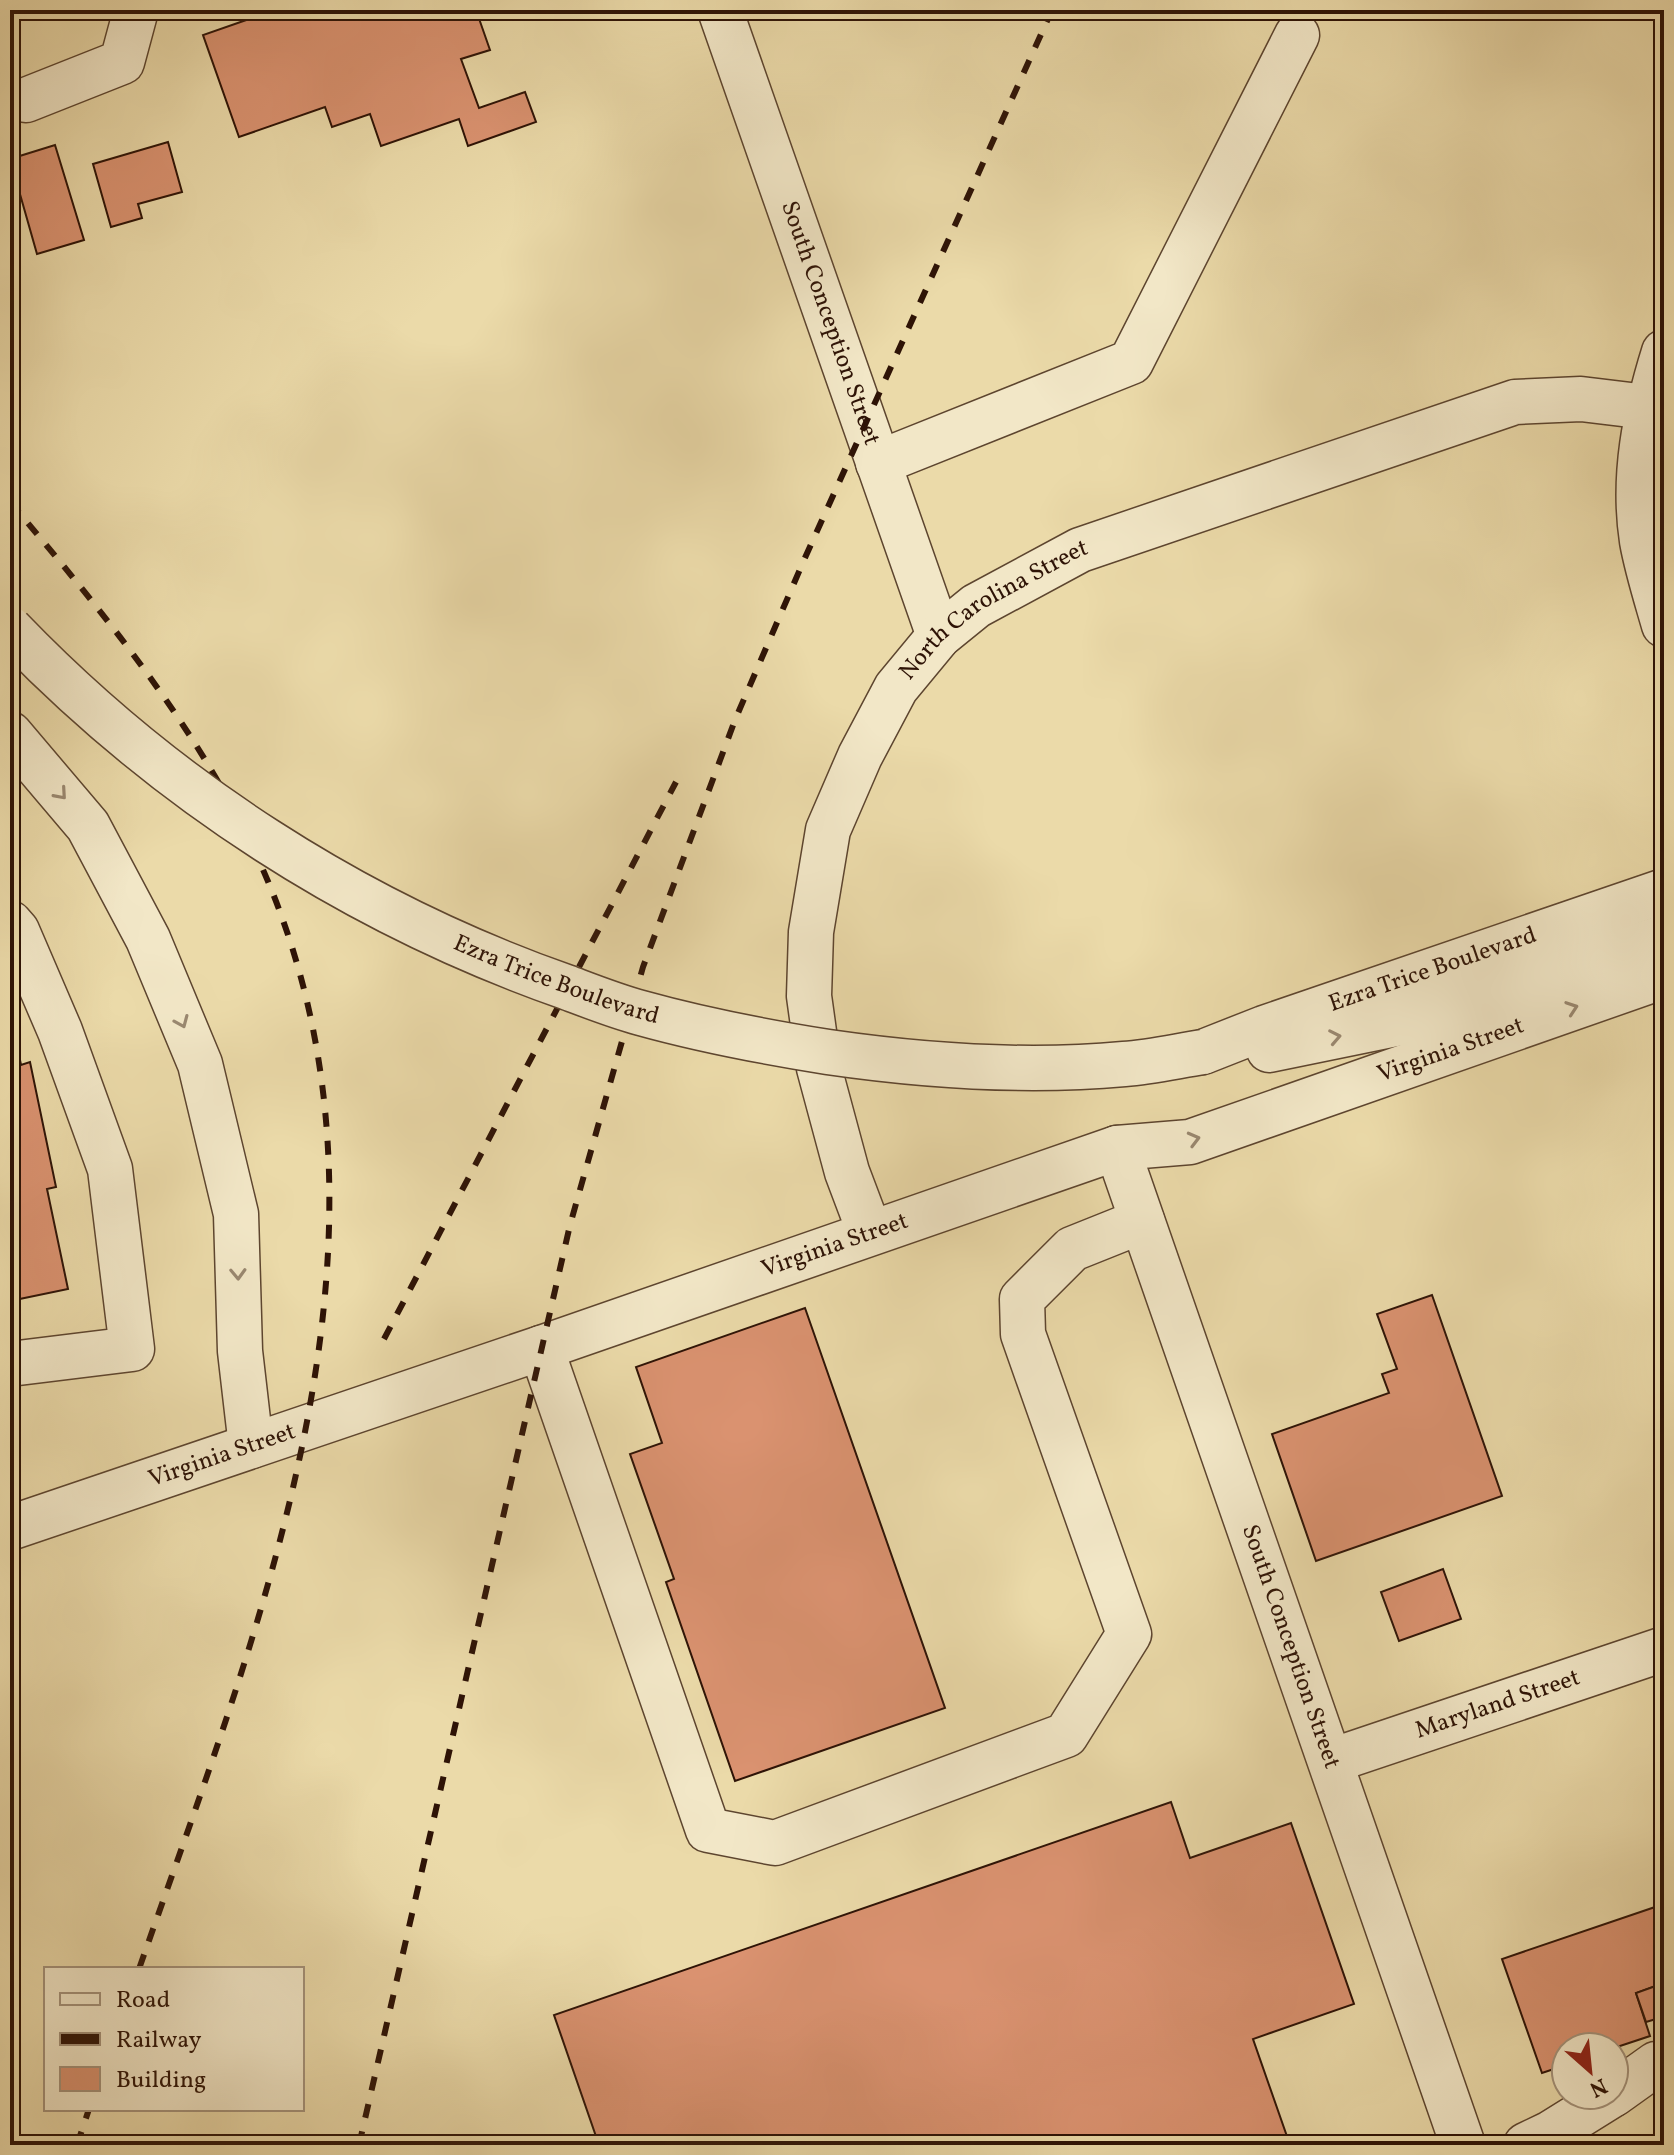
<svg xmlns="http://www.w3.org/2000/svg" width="1674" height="2155" font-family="Vollkorn,serif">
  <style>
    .building { fill: #da9270; stroke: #2e1306; stroke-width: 2 }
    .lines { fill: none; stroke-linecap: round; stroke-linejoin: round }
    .minor-casing { stroke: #5d452f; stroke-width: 47 }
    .minor { stroke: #f2e7c7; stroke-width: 44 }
    .rail { stroke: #2e1306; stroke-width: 6; stroke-dasharray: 14 14; stroke-linecap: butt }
    .minor-bridge-casing { stroke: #5d452f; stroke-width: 47; stroke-linecap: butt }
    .minor-bridge { stroke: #f2e7c7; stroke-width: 44 }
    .oneway { stroke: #9a8870 }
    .labels { text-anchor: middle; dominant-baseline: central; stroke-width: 6; stroke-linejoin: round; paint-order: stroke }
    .street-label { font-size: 24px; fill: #2e1306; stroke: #f2e7c7 }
  </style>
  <rect width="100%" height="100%" fill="#ebdaa9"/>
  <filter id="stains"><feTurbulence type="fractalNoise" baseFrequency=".0025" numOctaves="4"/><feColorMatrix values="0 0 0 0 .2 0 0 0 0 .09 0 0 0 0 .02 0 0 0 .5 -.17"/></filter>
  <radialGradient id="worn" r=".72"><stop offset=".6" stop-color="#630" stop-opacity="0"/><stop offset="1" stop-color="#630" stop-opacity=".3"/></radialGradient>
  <!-- building -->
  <g class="building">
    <polygon points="275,10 476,10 490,50 461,59 479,108 525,92 536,122 468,146 459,119 381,146 370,114 332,127 325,107 239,137 203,35"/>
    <polygon points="168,142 182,192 138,204 142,218 111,227 93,164"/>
    <polygon points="55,145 84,240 37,254 10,159"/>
    <polygon points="10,1011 21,1065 30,1062 56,1187 47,1189 68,1289 10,1301"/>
    <polygon points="1432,1295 1502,1496 1316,1561 1272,1434 1389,1393 1382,1374 1397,1369 1377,1314"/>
    <polygon points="805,1308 945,1708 735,1781 666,1582 674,1579 630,1454 662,1443 636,1367"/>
    <polygon points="1443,1569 1461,1619 1399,1641 1381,1592"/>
    <polygon points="1171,1802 1190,1858 1291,1823 1354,2004 1253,2039 1290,2145 599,2145 554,2015"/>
    <polygon points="1664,1904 1664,1983 1636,1993 1650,2036 1614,2048 1566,2047 1566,2065 1542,2073 1502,1959"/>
    <polygon points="1664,1983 1664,2023 1658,2025 1656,2019 1646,2022 1636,1993"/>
  </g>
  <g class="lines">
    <!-- minor casing -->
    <g class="minor-casing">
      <g id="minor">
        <path id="s1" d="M720 10 939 636"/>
        <polyline points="26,100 122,62 136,10"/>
        <path d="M1664 352C1645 413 1632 476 1642 541 1647 569 1656 597 1664 625"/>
        <polyline points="878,463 1131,362 1297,35"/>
        <polyline points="10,734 88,826 148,939 200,1064 236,1214 240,1351 251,1446"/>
        <polyline points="10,923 17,931 60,1031 110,1169 132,1349 10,1364"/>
        <polyline points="1269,1050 1401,1023 1664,937"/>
        <path id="s2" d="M1203 1052 1264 1028 1664 891"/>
        <path id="s3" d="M1117 1148 1463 2145"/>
        <path id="s4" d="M870 1233 847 1172 819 1068 809 996 811 932 828 830 860 756 896 688 939 636 976 606 1080 550 1515 402 1581 399 1647 407"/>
        <polyline points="541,1348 708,1830 775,1843 1066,1735 1129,1634 1023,1334 1022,1299 1072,1249 1142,1221"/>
        <path id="s5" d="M10 1528 541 1348 1117 1148 1190 1142 1664 976"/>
        <path id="s6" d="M1331 1761 1664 1649"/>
        <polyline points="1614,2094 1656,2064"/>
        <polyline points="1526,2145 1551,2133 1612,2095"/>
      </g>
    </g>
    <!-- minor -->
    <use href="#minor" class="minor"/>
    <!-- rail -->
    <g class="rail">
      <path d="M10 502C92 599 173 697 234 810 439 1191 269 1597 139 1969"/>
      <polyline points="384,1339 676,782"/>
      <polyline points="77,2145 89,2109"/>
      <polyline points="359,2145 570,1225 643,967 735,720 804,560 1052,10"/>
    </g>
    <!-- minor-bridge casing -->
    <g class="minor-bridge-casing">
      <g id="minor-bridge">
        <path id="s7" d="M10 629C165 790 355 913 566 987 590 996 615 1006 641 1013 702 1030 765 1042 828 1052 925 1066 1026 1073 1124 1064 1151 1062 1177 1056 1203 1052"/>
      </g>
    </g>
    <!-- minor-bridge -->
    <use href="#minor-bridge" class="minor-bridge"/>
  </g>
  <!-- one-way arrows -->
  <defs><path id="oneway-chevron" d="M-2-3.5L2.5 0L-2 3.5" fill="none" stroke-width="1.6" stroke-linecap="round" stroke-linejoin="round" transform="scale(2)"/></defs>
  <g class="oneway">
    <use href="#oneway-chevron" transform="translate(61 794) rotate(49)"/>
    <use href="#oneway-chevron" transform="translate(1572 1008) rotate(-19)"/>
    <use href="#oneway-chevron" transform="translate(182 1022) rotate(67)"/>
    <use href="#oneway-chevron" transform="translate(1335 1037) rotate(-11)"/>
    <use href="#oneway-chevron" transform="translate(1194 1139) rotate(-15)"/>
    <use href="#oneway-chevron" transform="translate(238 1274) rotate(88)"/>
  </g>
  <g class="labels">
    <!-- street labels -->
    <g class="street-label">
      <text stroke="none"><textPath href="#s1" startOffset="332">South Conception Street</textPath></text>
      <text stroke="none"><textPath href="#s4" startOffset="698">North Carolina Street</textPath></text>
      <text stroke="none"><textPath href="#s2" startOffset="244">Ezra Trice Boulevard</textPath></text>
      <text stroke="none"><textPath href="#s7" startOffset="656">Ezra Trice Boulevard</textPath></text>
      <text stroke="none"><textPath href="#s5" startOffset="1520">Virginia Street</textPath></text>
      <text stroke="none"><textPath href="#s5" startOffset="872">Virginia Street</textPath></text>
      <text stroke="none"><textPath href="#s5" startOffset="224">Virginia Street</textPath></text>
      <text stroke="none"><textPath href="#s3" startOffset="528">South Conception Street</textPath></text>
      <text stroke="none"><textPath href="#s6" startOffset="176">Maryland Street</textPath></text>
    </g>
  </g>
  <!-- margin -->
  <rect width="1674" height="2155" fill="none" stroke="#ebdaa9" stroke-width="40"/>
  <rect x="12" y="12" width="1650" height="2131" fill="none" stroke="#2e1306" stroke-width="4"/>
  <rect x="20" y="20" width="1634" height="2115" fill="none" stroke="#2e1306" stroke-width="2"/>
  <!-- legend -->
  <rect x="44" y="1967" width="260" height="144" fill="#f2e7c7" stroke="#a4927a" stroke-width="2"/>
  <rect x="60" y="1993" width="40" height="12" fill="#f2e7c7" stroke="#a4927a" stroke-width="2"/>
  <text x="116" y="2007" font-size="24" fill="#2e1306">Road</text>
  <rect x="60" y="2033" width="40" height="12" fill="#2e1306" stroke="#a4927a" stroke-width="2"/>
  <text x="116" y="2047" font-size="24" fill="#2e1306">Railway</text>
  <rect x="60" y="2067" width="40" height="24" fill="#da9270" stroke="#a4927a" stroke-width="2"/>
  <text x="116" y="2087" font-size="24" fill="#2e1306">Building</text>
  <!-- north arrow -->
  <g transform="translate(1590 2071) rotate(153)"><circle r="38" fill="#f2e7c7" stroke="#a4927a" stroke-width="2"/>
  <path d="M0-6L14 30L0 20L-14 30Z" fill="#8f2418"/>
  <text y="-12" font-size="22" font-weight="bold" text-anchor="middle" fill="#2e1306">N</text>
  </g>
  <rect width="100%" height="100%" filter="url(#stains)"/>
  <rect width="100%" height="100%" fill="url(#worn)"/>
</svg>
